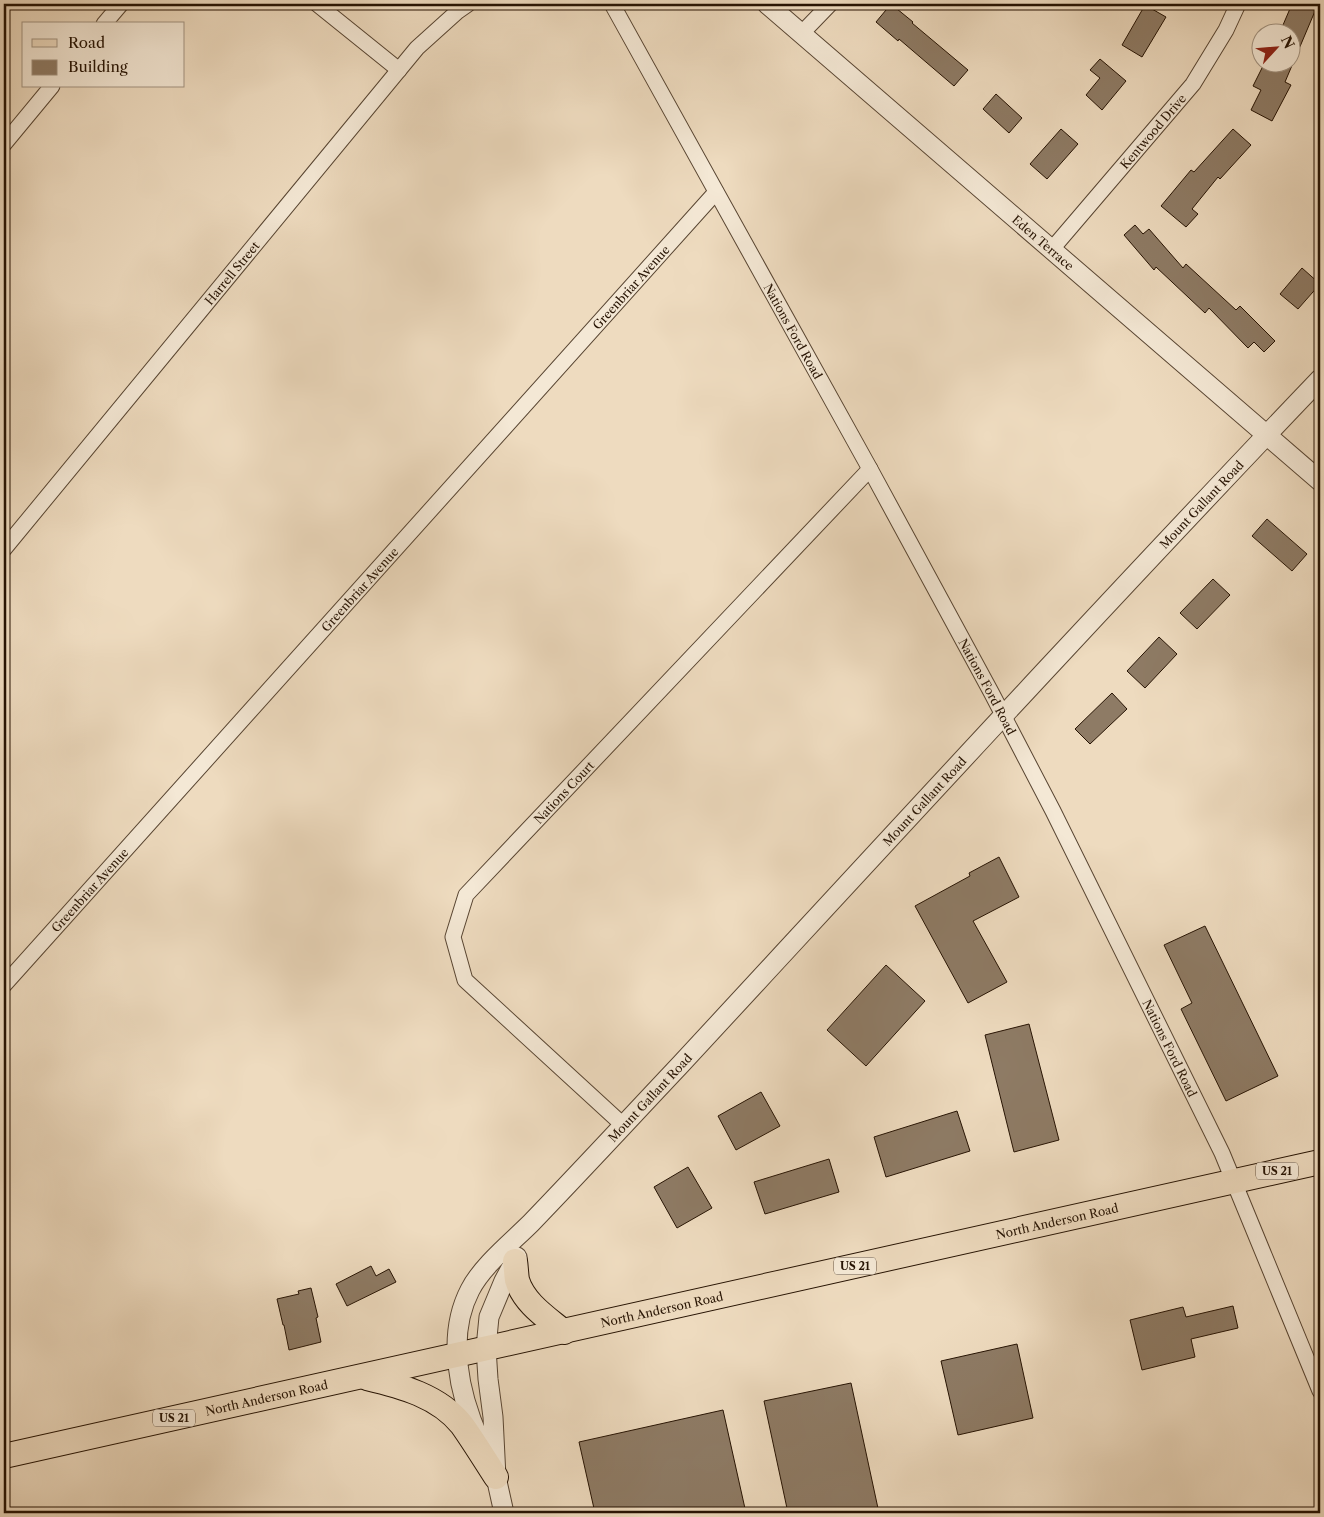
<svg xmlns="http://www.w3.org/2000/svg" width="1324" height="1517" font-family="'Libre Caslon Text',serif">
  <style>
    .building { fill: #8e7b65; stroke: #261303 }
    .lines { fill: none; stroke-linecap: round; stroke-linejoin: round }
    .minor-casing { stroke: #584532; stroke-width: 17 }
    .tertiary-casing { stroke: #584532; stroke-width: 21 }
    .primary-casing { stroke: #261303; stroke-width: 26 }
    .minor { stroke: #f4e8d5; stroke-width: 15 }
    .tertiary { stroke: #f4e8d5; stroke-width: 19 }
    .primary { stroke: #eedbbf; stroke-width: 24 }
    .labels { text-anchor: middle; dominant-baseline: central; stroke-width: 5; stroke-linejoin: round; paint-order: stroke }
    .shield { fill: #f4e8d5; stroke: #645342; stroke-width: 1 }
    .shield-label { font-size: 11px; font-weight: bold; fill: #261303 }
    .street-label { font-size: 12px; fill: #261303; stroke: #f4e8d5 }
  </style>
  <rect width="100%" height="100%" fill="#eedbbf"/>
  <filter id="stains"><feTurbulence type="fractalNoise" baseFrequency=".004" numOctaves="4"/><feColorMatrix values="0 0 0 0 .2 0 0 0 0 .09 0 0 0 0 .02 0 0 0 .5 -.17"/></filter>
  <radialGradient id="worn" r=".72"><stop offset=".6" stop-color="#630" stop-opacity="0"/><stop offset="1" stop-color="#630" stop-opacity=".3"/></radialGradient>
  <!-- building -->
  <g class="building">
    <polygon points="891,4 913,22 912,23 968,70 954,86 899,39 898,41 876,22"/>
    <polygon points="1292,4 1318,4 1285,82 1291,85 1272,121 1251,110 1261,90 1253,86 1265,62 1292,62 1292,32 1280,32"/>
    <polygon points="1145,5 1166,17 1142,57 1122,45"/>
    <polygon points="1100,59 1126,81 1102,110 1086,95 1100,78 1090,70"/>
    <polygon points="996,94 1022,118 1009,133 983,109"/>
    <polygon points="1061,129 1078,144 1047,179 1030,164"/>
    <polygon points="1233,129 1251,145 1220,179 1218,177 1192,209 1198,214 1186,227 1161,206 1191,170 1194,172"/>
    <polygon points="1135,225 1143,234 1149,229 1183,268 1186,264 1236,310 1240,306 1275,341 1264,352 1254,342 1248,348 1209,308 1205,313 1156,267 1154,270 1124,235"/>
    <polygon points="1302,268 1320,284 1298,309 1280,294"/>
    <polygon points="1267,519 1307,554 1292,571 1252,536"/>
    <polygon points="1213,579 1230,595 1197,629 1180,613"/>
    <polygon points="1159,637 1177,654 1145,688 1127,671"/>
    <polygon points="1112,693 1127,709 1090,744 1075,729"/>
    <polygon points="999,857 1019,897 973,921 1007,982 968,1003 915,906 970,876 969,873"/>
    <polygon points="1205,926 1278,1076 1226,1101 1181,1009 1192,1003 1164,945"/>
    <polygon points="886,965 925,1001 866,1066 827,1030"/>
    <polygon points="1029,1024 1059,1140 1014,1152 985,1035"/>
    <polygon points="761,1092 780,1126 736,1150 718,1116"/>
    <polygon points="957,1111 970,1151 886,1177 874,1137"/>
    <polygon points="829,1159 839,1192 765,1214 754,1182"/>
    <polygon points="688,1167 712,1208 677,1228 654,1187"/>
    <polygon points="371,1266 376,1276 389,1269 396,1282 347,1306 336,1284"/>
    <polygon points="311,1288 318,1317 316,1318 321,1342 289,1350 284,1325 283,1325 277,1299 299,1294 298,1291"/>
    <polygon points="1233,1306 1238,1328 1191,1339 1195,1357 1142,1370 1130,1320 1183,1307 1186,1317"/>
    <polygon points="1017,1344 1033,1418 958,1435 941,1361"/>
    <polygon points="851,1383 879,1513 788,1513 764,1401"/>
    <polygon points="723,1410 746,1513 595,1513 579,1442"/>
  </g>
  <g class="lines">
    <!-- minor casing -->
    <g class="minor-casing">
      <g id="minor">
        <polyline points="317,4 399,70"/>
        <path id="s1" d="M612 4 870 469 991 692 1053 811 1222 1153 1320 1391"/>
        <polyline points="104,24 121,4"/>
        <polyline points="802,33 830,4"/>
        <polyline points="4,144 52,86"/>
        <path id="s2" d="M1052 249 1193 84 1226 30 1238 4"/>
        <path id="s3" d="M4 549 417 48 458 11 468 4"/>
        <path id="s4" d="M4 985 716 192"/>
        <path id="s5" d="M623 1125 465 980 453 937 466 895 870 469"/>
      </g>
    </g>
    <!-- tertiary casing -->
    <g class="tertiary-casing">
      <g id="tertiary">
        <path id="s6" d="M767 4 1320 481"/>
        <path id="s7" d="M479 1439C459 1394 446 1336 470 1290 482 1266 512 1242 531 1223 582 1170 631 1117 681 1064 893 835 1104 605 1320 379"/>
        <polyline points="504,1513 496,1477 493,1417 488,1379 486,1348 489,1317 504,1281 517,1257"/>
      </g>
    </g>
    <!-- primary casing -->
    <g class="primary-casing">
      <g id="primary">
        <path d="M515 1261C516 1267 516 1274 517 1280 524 1303 546 1317 564 1332"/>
        <path d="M367 1378C401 1386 439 1396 462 1425 474 1442 485 1460 496 1477"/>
        <path id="s8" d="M4 1456 1320 1162"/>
      </g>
    </g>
    <!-- minor -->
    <use href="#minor" class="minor"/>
    <!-- tertiary -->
    <use href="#tertiary" class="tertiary"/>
    <!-- primary -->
    <use href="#primary" class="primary"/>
  </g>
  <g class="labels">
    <!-- shield labels -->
    <g class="shield">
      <rect x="1256" y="1162.5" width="42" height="17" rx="4"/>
      <rect x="834" y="1257.5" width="42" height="17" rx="4"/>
      <rect x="153" y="1409.5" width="42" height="17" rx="4"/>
    </g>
    <g class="shield-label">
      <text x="1277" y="1171">US 21</text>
      <text x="855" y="1266">US 21</text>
      <text x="174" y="1418">US 21</text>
    </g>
    <!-- street labels -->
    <g class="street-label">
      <text stroke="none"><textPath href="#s2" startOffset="155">Kentwood Drive</textPath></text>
      <text stroke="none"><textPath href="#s6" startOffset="365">Eden Terrace</textPath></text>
      <text stroke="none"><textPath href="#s3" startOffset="358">Harrell Street</textPath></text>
      <text stroke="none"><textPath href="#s4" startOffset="938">Greenbriar Avenue</textPath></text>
      <text stroke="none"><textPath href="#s1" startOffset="374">Nations Ford Road</textPath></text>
      <text stroke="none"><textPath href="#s7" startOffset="1228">Mount Gallant Road</textPath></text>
      <text stroke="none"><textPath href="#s4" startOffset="532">Greenbriar Avenue</textPath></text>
      <text stroke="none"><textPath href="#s1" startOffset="779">Nations Ford Road</textPath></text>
      <text stroke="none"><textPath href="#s5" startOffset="445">Nations Court</textPath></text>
      <text stroke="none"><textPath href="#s7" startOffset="822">Mount Gallant Road</textPath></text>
      <text stroke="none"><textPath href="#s4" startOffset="128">Greenbriar Avenue</textPath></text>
      <text stroke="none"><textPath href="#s1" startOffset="1184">Nations Ford Road</textPath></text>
      <text stroke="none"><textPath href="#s7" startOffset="418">Mount Gallant Road</textPath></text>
      <text stroke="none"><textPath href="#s8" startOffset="1079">North Anderson Road</textPath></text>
      <text stroke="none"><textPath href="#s8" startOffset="674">North Anderson Road</textPath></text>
      <text stroke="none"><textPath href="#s8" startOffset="269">North Anderson Road</textPath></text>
    </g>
  </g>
  <!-- margin -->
  <rect width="1324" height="1517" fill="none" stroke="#eedbbf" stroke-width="20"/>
  <rect x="5" y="5" width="1314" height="1507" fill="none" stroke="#261303" stroke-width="2.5"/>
  <rect x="10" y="10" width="1304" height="1497" fill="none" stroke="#261303"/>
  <!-- legend -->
  <rect x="22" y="22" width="162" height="65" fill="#f4e8d5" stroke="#a29381"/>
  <rect x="32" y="39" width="25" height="8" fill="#eedbbf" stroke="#a29381"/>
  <text x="68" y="48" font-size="15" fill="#261303">Road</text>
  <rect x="32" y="60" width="25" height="15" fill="#8e7b65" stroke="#a29381"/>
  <text x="68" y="72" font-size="15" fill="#261303">Building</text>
  <!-- north arrow -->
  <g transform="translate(1276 48) rotate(64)"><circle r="24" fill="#f4e8d5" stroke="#a29381"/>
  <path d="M0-4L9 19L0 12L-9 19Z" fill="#8f2418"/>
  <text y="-8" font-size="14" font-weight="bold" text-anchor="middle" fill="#261303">N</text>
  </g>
  <rect width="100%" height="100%" filter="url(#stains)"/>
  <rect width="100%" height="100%" fill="url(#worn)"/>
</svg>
